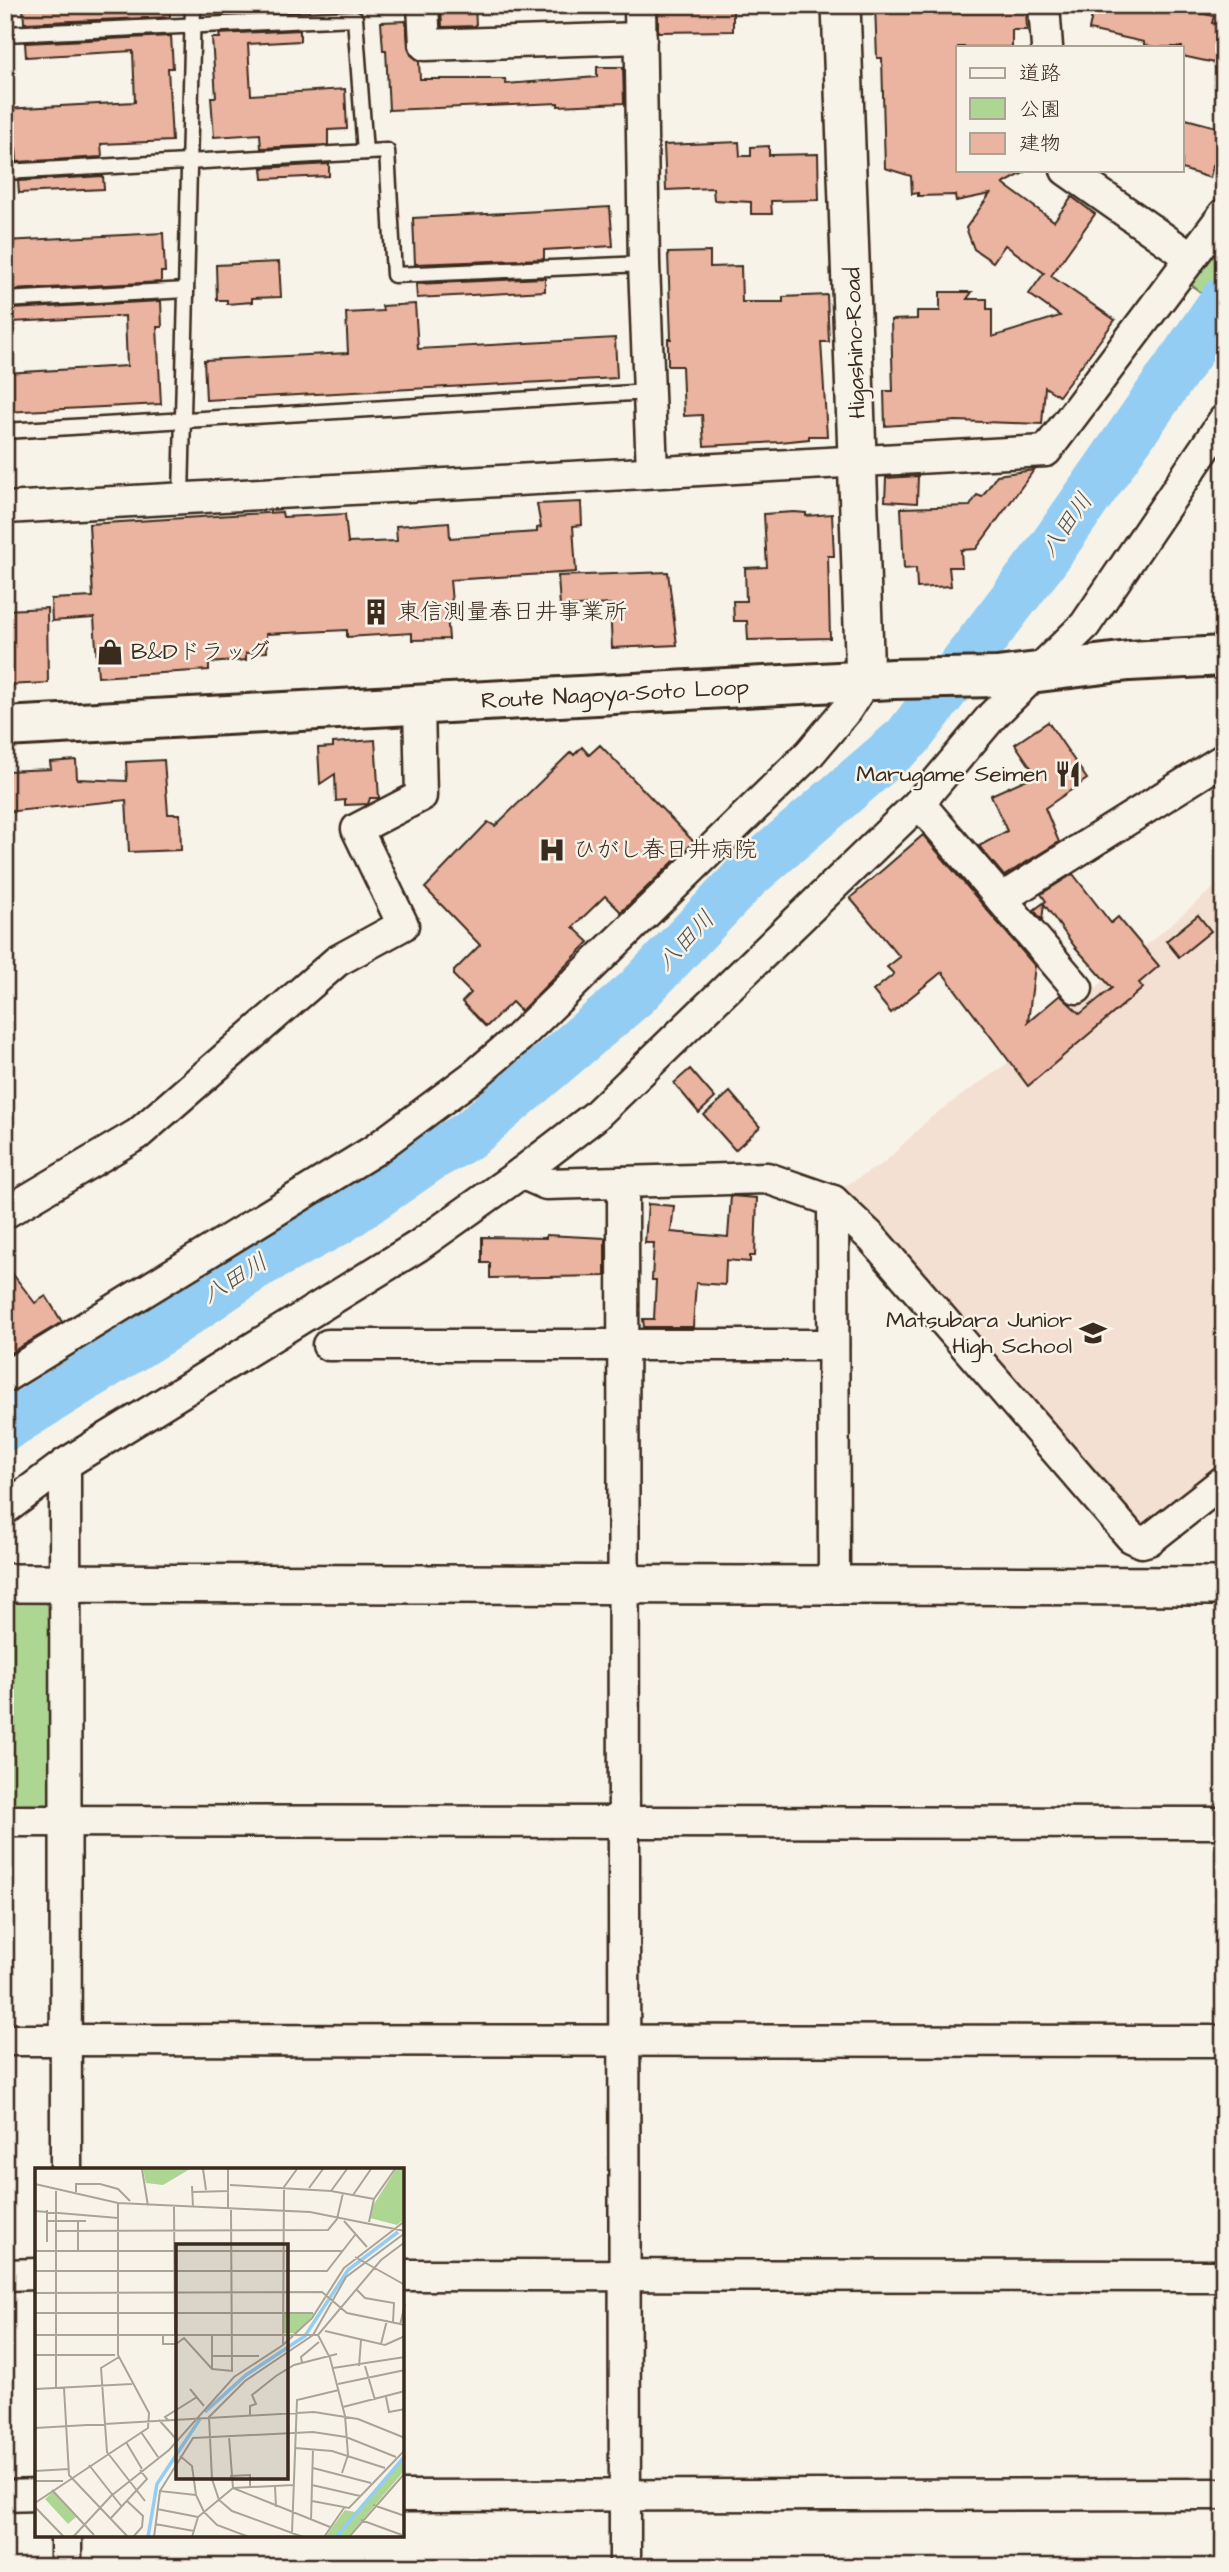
<svg xmlns="http://www.w3.org/2000/svg" width="1229" height="2572" font-family="'Architects Daughter','Klee One',sans-serif">
  <style>
    .built { fill: #f3e0d3 }
    .green { fill: #aed693; stroke: #748058; stroke-width: 2 }
    .lines { fill: none; stroke-linecap: round; stroke-linejoin: round }
    .river { stroke: #94cdf3; stroke-width: 49 }
    .building { fill: #ebb4a1; stroke: #3b2a1e; stroke-width: 2 }
    .service-casing { stroke: #3b2a1e; stroke-width: 19 }
    .minor-casing { stroke: #3b2a1e; stroke-width: 35 }
    .tertiary-casing { stroke: #3b2a1e; stroke-width: 42 }
    .secondary-casing { stroke: #3b2a1e; stroke-width: 44 }
    .service { stroke: #f7f3e8; stroke-width: 14 }
    .minor { stroke: #f7f3e8; stroke-width: 30 }
    .tertiary { stroke: #f7f3e8; stroke-width: 37 }
    .secondary { stroke: #f7f3e8; stroke-width: 38 }
    .labels { text-anchor: middle; dominant-baseline: central; stroke-width: 5; stroke-linejoin: round; paint-order: stroke }
    .street-label { font-size: 23px; fill: #3b2a1e; stroke: #f7f3e8 }
    .poi-label { font-size: 23px; fill: #3b2a1e; stroke: #f7f3e8; text-anchor: start }
    .water-label { font-size: 24px; font-style: italic; fill: #515353; stroke: #f7f3e8 }
    .inset-river { fill: none; stroke: #94cdf3; stroke-width: 3.5 }
    .inset-road { fill: none; stroke: #aca397; stroke-width: 2 }
    .view { fill: #3b2a1e; fill-opacity: 0.15; stroke: #3b2a1e; stroke-width: 3.5 }
    .inset-edge { fill: none; stroke: #3b2a1e; stroke-width: 3.5 }
  </style>
  <rect width="100%" height="100%" fill="#f7f3e8"/>
  <filter id="ink" filterUnits="userSpaceOnUse"><feTurbulence type="fractalNoise" baseFrequency=".0143" numOctaves="2"/><feDisplacementMap in="SourceGraphic" scale="14" xChannelSelector="R" yChannelSelector="G"/><feConvolveMatrix kernelMatrix="1 2 1 2 8 2 1 2 1" color-interpolation-filters="sRGB"/></filter>
  <g filter="url(#ink)">
    <!-- built -->
    <polygon class="built" points="1224,879 1224,1474 1143,1538 836,1191 884,1163 931,1117 1005,1065"/>
    <!-- green -->
    <g class="green">
      <polygon points="1224,233 1224,311 1189,283"/>
      <polygon points="5,1600 44,1601 54,1610 54,1817 5,1817"/>
    </g>
    <g class="lines">
      <!-- river -->
      <polyline class="river" points="5,1427 161,1330 261,1262 338,1221 429,1158 469,1135 636,993 747,876 908,737 1045,558 1224,301"/>
    </g>
    <!-- building -->
    <g class="building">
      <polygon points="23,5 169,5 170,17 24,23"/>
      <polygon points="218,5 299,5 299,11 218,15"/>
      <polygon points="453,5 475,5 476,26 442,27 441,6"/>
      <polygon points="658,5 733,5 733,31 658,32"/>
      <polygon points="875,5 1026,8 1027,30 1012,30 1012,47 958,47 958,170 1029,170 1003,184 1054,221 1072,197 1095,214 1051,276 1115,320 1059,396 1045,387 1042,424 956,421 885,426 884,391 893,391 891,320 917,319 917,311 940,311 940,292 972,292 967,299 987,299 987,309 992,309 992,337 1060,316 1029,294 1044,273 1005,245 993,262 974,249 966,228 990,194 956,201 955,195 918,196 918,193 912,194 911,176 885,168 882,58 877,58"/>
      <polygon points="1094,5 1161,5 1214,16 1212,23 1224,26 1224,65 1182,56 1182,47 1155,47 1144,45 1144,42 1089,30"/>
      <polygon points="406,21 408,47 411,55 419,61 420,79 505,79 506,84 597,77 597,67 623,67 624,103 558,106 558,103 389,110 386,50 383,50 381,22"/>
      <polygon points="300,30 300,41 248,44 251,95 345,89 347,129 328,130 328,145 261,148 260,134 214,137 211,97 216,97 212,38 220,38 219,34"/>
      <polygon points="171,36 173,68 168,68 172,141 101,144 102,157 17,162 16,148 5,149 5,109 135,102 133,51 26,57 25,43"/>
      <polygon points="1182,118 1224,129 1224,168 1213,165 1210,178 1182,169"/>
      <polygon points="739,142 740,156 751,156 751,147 769,146 769,155 818,154 819,200 771,201 772,214 751,214 751,202 714,200 713,188 666,190 664,145"/>
      <polygon points="329,164 329,176 263,179 262,168"/>
      <polygon points="103,176 104,189 19,193 18,181"/>
      <polygon points="610,207 613,246 544,250 544,259 415,264 413,218"/>
      <polygon points="163,233 165,272 161,272 161,282 11,290 11,281 5,281 5,241"/>
      <polygon points="710,252 710,267 741,266 742,302 783,302 783,297 827,295 829,342 821,342 827,436 809,436 809,439 780,442 704,446 702,415 684,416 682,366 668,366 668,339 671,339 668,253"/>
      <polygon points="279,262 281,297 252,298 252,302 227,304 227,300 217,300 216,265"/>
      <polygon points="545,278 545,291 417,298 416,284"/>
      <polygon points="161,301 162,327 157,327 161,404 5,412 5,373 127,366 125,316 12,322 12,309"/>
      <polygon points="415,304 418,349 615,338 617,378 206,400 204,360 348,353 346,313 383,311 382,306"/>
      <polygon points="1034,470 976,549 961,550 962,567 949,567 951,586 917,588 916,568 904,569 901,508 970,506 977,495 982,497 997,475"/>
      <polygon points="918,476 917,503 885,501 886,478"/>
      <polygon points="581,502 582,525 573,526 576,572 450,580 453,614 447,615 449,639 412,640 412,633 347,637 347,630 266,634 267,652 246,653 246,660 209,663 209,670 98,677 94,618 52,621 51,599 93,597 89,524 282,512 283,517 345,514 348,543 397,541 396,526 449,522 450,538 537,532 537,528 541,527 537,504"/>
      <polygon points="794,512 806,513 806,516 832,514 834,556 828,556 830,638 748,640 747,621 734,621 733,601 746,601 745,568 767,567 764,514"/>
      <polygon points="668,572 677,645 612,648 610,604 560,607 558,576"/>
      <polygon points="47,608 48,683 5,685 5,610"/>
      <polygon points="1048,722 1087,779 1045,808 1059,842 1004,876 979,846 1007,831 991,795 1036,775 1015,744"/>
      <polygon points="375,740 379,798 370,798 368,804 345,805 345,800 336,801 335,774 320,784 318,748 333,747 333,743"/>
      <polygon points="600,745 694,842 621,912 605,896 573,927 589,942 521,1011 512,1002 486,1027 462,1002 471,993 454,976 454,971 480,945 425,888 488,822 495,826 571,752 574,755 582,747 589,755"/>
      <polygon points="76,760 77,779 127,781 126,762 164,760 168,814 180,814 181,850 129,852 126,800 5,812 5,771 51,769 50,762"/>
      <polygon points="923,835 1035,966 1028,1022 1060,995 1080,1014 1112,988 1075,947 1044,904 1042,920 1034,910 1046,901 1041,894 1073,874 1111,923 1118,917 1159,966 1139,983 1143,988 1028,1086 942,972 891,1013 873,991 894,974 887,967 900,957 850,898"/>
      <polygon points="1198,915 1211,931 1179,957 1166,941"/>
      <polygon points="690,1069 715,1098 699,1113 674,1083"/>
      <polygon points="730,1092 760,1127 735,1150 704,1115"/>
      <polygon points="731,1196 757,1198 755,1256 750,1256 750,1262 726,1260 725,1285 696,1283 693,1327 644,1327 643,1319 654,1319 656,1280 652,1280 654,1243 645,1243 648,1204 674,1206 671,1232 728,1237"/>
      <polygon points="546,1235 605,1238 605,1276 490,1278 490,1263 482,1263 482,1237 546,1238"/>
      <polygon points="5,1264 35,1303 46,1296 62,1322 5,1356"/>
    </g>
    <g class="lines">
      <!-- service casing -->
      <g class="service-casing">
        <g id="service">
          <polyline points="5,34 355,18 365,152"/>
          <polyline points="5,172 387,151 394,275 644,264"/>
          <polyline points="5,300 186,290"/>
          <polyline points="5,431 649,392"/>
          <polyline points="181,498 193,5"/>
        </g>
      </g>
      <!-- minor casing -->
      <g class="minor-casing">
        <g id="minor">
          <polyline points="423,5 425,45 641,38"/>
          <polyline points="640,5 644,264 652,471"/>
          <polyline points="1044,5 1047,47"/>
          <polyline points="1066,170 1190,257"/>
          <polyline points="5,508 1046,451 1224,214"/>
          <polyline points="919,803 1077,988"/>
          <polyline points="1001,899 1224,759"/>
          <polyline points="521,1173 546,1184 767,1178 833,1201 872,1238 1131,1537 1142,1542 1149,1540 1224,1481"/>
          <polyline points="623,1182 625,2567"/>
          <polyline points="833,1201 834,1586"/>
          <polyline points="5,1213 138,1134 337,961 403,925 357,829 421,796 419,705"/>
          <polyline points="328,1345 833,1345"/>
          <polyline points="5,1377 373,1151 475,1075 518,1038 810,753 847,709 865,681"/>
          <polyline points="5,1509 65,1464"/>
          <polyline points="5,1821 1224,1823"/>
          <polyline points="5,2040 1224,2041"/>
          <polyline points="66,2170 65,1464 418,1246 521,1173 594,1117 919,803 993,715 1085,625 1224,420"/>
          <polyline points="5,2275 37,2274"/>
          <polyline points="402,2275 1224,2276"/>
          <polyline points="5,2496 37,2495"/>
          <polyline points="402,2496 1224,2494"/>
          <polyline points="66,2535 66,2567"/>
        </g>
      </g>
      <!-- tertiary casing -->
      <g class="tertiary-casing">
        <g id="tertiary">
          <polyline points="841,5 865,681"/>
          <polyline points="5,1583 1224,1586"/>
        </g>
      </g>
      <!-- secondary casing -->
      <g class="secondary-casing">
        <polyline id="secondary" points="5,727 893,679 997,677 1129,661 1224,656"/>
      </g>
      <!-- service -->
      <use href="#service" class="service"/>
      <!-- minor -->
      <use href="#minor" class="minor"/>
      <!-- tertiary -->
      <use href="#tertiary" class="tertiary"/>
      <!-- secondary -->
      <use href="#secondary" class="secondary"/>
    </g>
  </g>
  <!-- icons -->
  <defs>
    <g id="building-bare" transform="scale(2.1)"><path d="M-4-6H4V6H1V3H-1V6H-4ZM-2.5-4.3h1.7v1.8h-1.7ZM.8-4.3h1.7v1.8H.8ZM-2.5-1h1.7V.8h-1.7ZM.8-1h1.7V.8H.8Z" fill="#3b2a1e" stroke="#f7f3e8" stroke-width="2.5" paint-order="stroke"/></g>
    <g id="shop-bare" transform="scale(2.1)"><path d="M-5-2.5h2.3a2.7 3.5 0 0 1 5.4 0H5L5.5 6h-11ZM-1.5-2.5h3a1.5 2.3 0 0 0-3 0Z" fill="#3b2a1e" stroke="#f7f3e8" stroke-width="2.5" paint-order="stroke"/></g>
    <g id="restaurant-bare" transform="scale(2.1)"><path d="M-5-6h1v4h1v-4h1v4h1v-4h1v5L-1.5 .5V6h-2V.5L-5-1ZM5-6V6H3V1.5H1.5Q1.5-4 5-6Z" fill="#3b2a1e" stroke="#f7f3e8" stroke-width="2.5" paint-order="stroke"/></g>
    <g id="hospital-bare" transform="scale(2.1)"><path d="M-5-5h3v3.5h4V-5h3V5h-3V1.5h-4V5h-3Z" fill="#3b2a1e" stroke="#f7f3e8" stroke-width="2.5" paint-order="stroke"/></g>
    <g id="school-bare" transform="scale(2.1)"><path d="M0-5L7-2L0 1L-7-2ZM-4 1L0 2.5L4 1V4Q0 6-4 4Z" fill="#3b2a1e" stroke="#f7f3e8" stroke-width="2.5" paint-order="stroke"/></g>
  </defs>
  <g fill-rule="evenodd">
    <use href="#building-bare" x="376" y="612"/>
    <use href="#shop-bare" x="110" y="652"/>
    <use href="#restaurant-bare" x="1068" y="774"/>
    <use href="#hospital-bare" x="552" y="850"/>
    <use href="#school-bare" x="1093" y="1333"/>
  </g>
  <g class="labels">
    <!-- street labels -->
    <g class="street-label">
      <text transform="translate(855 343) rotate(-92)">Higashino-Road</text>
      <text transform="translate(615 694) rotate(-3)">Route Nagoya-Soto Loop</text>
    </g>
    <!-- poi labels -->
    <g class="poi-label">
      <text x="397" y="612">東信測量春日井事業所</text>
      <text x="131" y="652">B&amp;Dドラッグ</text>
      <text x="1047" y="774" text-anchor="end">Marugame Seimen</text>
      <text x="573" y="850">ひがし春日井病院</text>
      <text x="1072" y="1320" text-anchor="end">Matsubara Junior<tspan x="1072" dy="26">High School</tspan></text>
    </g>
    <!-- water labels -->
    <g class="water-label">
      <text transform="translate(1067 525) rotate(-55)">八田川</text>
      <text transform="translate(686 941) rotate(-47)">八田川</text>
      <text transform="translate(235 1279) rotate(-32)">八田川</text>
    </g>
  </g>
  <!-- overview -->
  <g transform="translate(35 2168)">
    <rect width="369" height="369" fill="#f7f3e8"/>
    <path d="M108 1H155L128 17 111 15ZM361 1H369V52L362 57 335 50 339 36ZM249 145H280L261 165H249ZM369 290V303L313 369H290L310 342 320 344ZM18 324 41 349 33 356 10 331Z" fill="#aed693"/>
    <path class="inset-river" d="M170 244 211 207 270 168 313 102 363 64M113 369 122 316 165 251M301 369 370 288"/>
    <path class="inset-road" d="M107 1 113 38M168 1 171 22M0 16 83 35 275 44 370 63M195 17 296 23 339 31M157 18 158 39M274 20 288 1M21 23V220M296 23 312 1M41 24V16H65L83 21 95 33M157 24 194 23M318 27 336 1M139 39 140 166M193 41V1M196 42 197 203M0 43 83 50M12 53H51M309 53 332 79M334 54 339 31 360 1M21 63 293 62 302 51 308 25M12 74V42M0 83H307M43 83V53M320 89 370 117M0 103H292L320 67M322 122 330 130 359 135 358 154M0 125 287 124 312 145 370 157M0 145H278M365 157 370 136M290 163 350 177 370 168M128 166V176H141L149 170 177 201 198 203M177 166V201M0 167H283L346 92 370 74M283 167 295 190 310 248 313 287 307 305M346 176 352 152M248 177 277 150 309 100 370 53M0 187H80M177 188H224M84 189 66 200 72 284 110 333M267 195 266 189 284 174M324 198 326 172M330 198 340 232M298 200 370 189M303 216 370 202M29 220 34 307 93 369M0 221 97 216M155 221 169 238M351 229 354 244 370 241M308 239 370 223M215 247V238L221 236 217 227 241 208 259 197 302 186M124 252 142 272M133 252 130 249 162 229M0 260 279 244 323 251 370 270M106 264 123 289M194 268 198 320 295 359M91 274 107 301M260 280 297 283 350 300M145 288 157 298 161 327 169 344 182 357 214 369M54 297 87 339M278 300 336 315M0 303 34 301M195 308 215 307V319M0 313H28M277 317 325 328M240 318 241 339M17 322 59 367M125 323 158 270 278 264 311 269 361 289M92 333 108 348 107 359 98 369M277 333 314 340 370 282M0 335 113 260 114 245 83 187V35M338 337 370 348M0 339 29 369M122 341 163 349M76 350 112 311 105 302M276 352 278 281M326 352 367 367M120 356 159 363M257 365 262 232 304 222M38 369 76 328 134 282 199 209 248 177 249 19 262 1M119 369 125 323 161 327M157 369 163 349 198 320 259 317M268 369 197 343 184 332 177 311 174 249 210 213 278 167 311 109 370 65M289 369 309 340M314 369 370 305"/>
    <path class="view" d="M141 76H253V311H141Z"/>
    <rect width="369" height="369" class="inset-edge"/>
  </g>
  <!-- margin -->
  <rect width="1229" height="2572" fill="none" stroke="#f7f3e8" stroke-width="28"/>
  <rect x="14" y="14" width="1201" height="2544" fill="none" stroke="#3b2a1e" stroke-width="2.5" filter="url(#ink)"/>
  <!-- legend -->
  <rect x="956" y="46" width="228" height="126" fill="#f7f3e8" stroke="#aca397" stroke-width="2"/>
  <rect x="970" y="68" width="35" height="10" fill="#f7f3e8" stroke="#aca397" stroke-width="2"/>
  <text x="1019" y="80" font-size="21" fill="#3b2a1e">道路</text>
  <rect x="970" y="98" width="35" height="21" fill="#aed693" stroke="#aca397" stroke-width="2"/>
  <text x="1019" y="116" font-size="21" fill="#3b2a1e">公園</text>
  <rect x="970" y="133" width="35" height="21" fill="#ebb4a1" stroke="#aca397" stroke-width="2"/>
  <text x="1019" y="150" font-size="21" fill="#3b2a1e">建物</text>
</svg>
